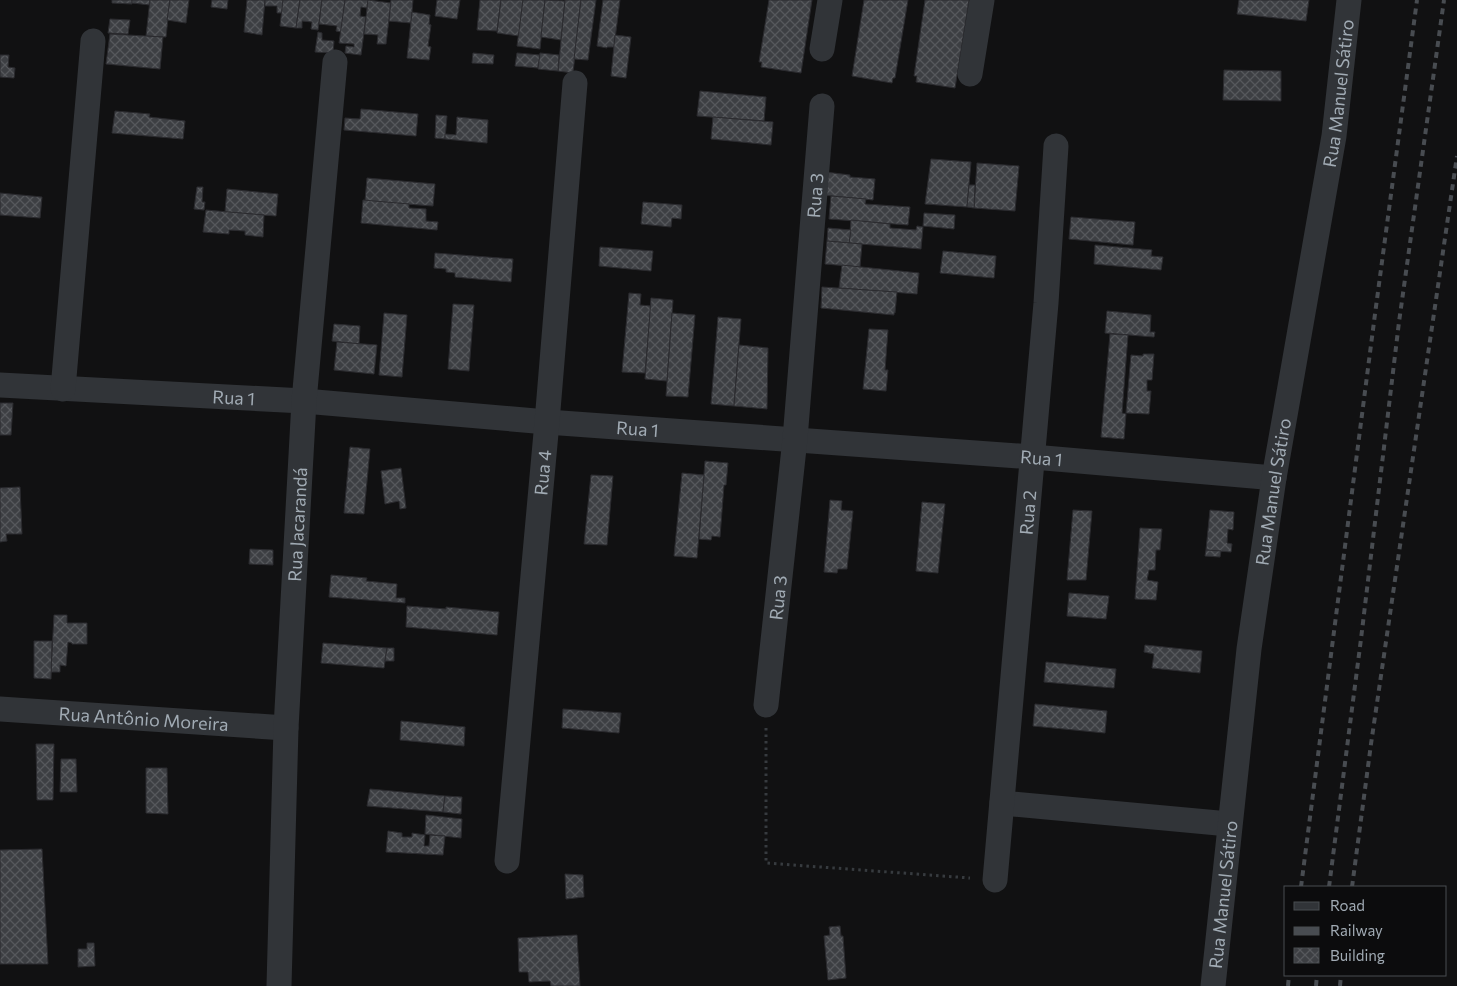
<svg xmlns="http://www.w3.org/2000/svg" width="1457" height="986" font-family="Commissioner,sans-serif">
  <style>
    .building { fill: url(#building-cross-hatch); stroke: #2b2b2f }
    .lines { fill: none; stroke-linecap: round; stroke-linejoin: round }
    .path { stroke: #373b3f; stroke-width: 3; stroke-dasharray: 2.5 4; stroke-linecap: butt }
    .minor { stroke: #313438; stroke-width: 25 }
    .rail { stroke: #484c51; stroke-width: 4; stroke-dasharray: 6 5; stroke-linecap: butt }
    .labels { text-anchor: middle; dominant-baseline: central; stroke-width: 4.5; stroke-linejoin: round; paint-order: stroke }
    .street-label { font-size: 18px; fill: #a1abb4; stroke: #0c0c0d }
  </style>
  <defs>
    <pattern id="building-cross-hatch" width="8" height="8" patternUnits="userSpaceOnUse" patternTransform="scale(1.25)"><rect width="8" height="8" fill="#3d3f43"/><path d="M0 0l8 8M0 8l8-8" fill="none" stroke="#56585c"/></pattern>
  </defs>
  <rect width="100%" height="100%" fill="#111112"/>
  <!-- building -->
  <g class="building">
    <polygon points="112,0 132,0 132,4 112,3"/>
    <polygon points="132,0 150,0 150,5 132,3"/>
    <polygon points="150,0 170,0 166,37 146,36"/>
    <polygon points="170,0 189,0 186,23 167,20"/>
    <polygon points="212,0 228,0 227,9 211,7"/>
    <polygon points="247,0 265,0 262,35 244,32"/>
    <polygon points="265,0 283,0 282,13 277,13 277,6 265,6"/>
    <polygon points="283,0 300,0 296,28 280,26"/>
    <polygon points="300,0 322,0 318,30 311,29 312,22 302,21 302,28 296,28"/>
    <polygon points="322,0 345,0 341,32 336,31 337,26 319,24"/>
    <polygon points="345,0 368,0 367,8 361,7 360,16 366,17 361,55 345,53 346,46 354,47 354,44 339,43"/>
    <polygon points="368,0 391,3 386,44 377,44 378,35 364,34"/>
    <polygon points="391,0 413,0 411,23 389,21"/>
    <polygon points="437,0 460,0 457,19 435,16"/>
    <polygon points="480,0 501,0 497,31 477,30"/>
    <polygon points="501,0 523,0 519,36 497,33"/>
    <polygon points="523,0 545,0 540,49 517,46"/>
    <polygon points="545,0 565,1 561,40 541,37"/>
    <polygon points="565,0 581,0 573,73 558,71"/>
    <polygon points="581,0 596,0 588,60 574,59"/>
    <polygon points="603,0 620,0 614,47 607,47 607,48 597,46"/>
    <polygon points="769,0 812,0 801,73 761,67 762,62 759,62"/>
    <polygon points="864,0 908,0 895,78 893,78 892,83 852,76"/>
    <polygon points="925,0 969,0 955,88 916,82 917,76 914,76"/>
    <polygon points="1239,0 1309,0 1306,21 1237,14"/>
    <polygon points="412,12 430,15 429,24 431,25 428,46 431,47 429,60 407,58"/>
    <polygon points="110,19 130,20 128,34 108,33"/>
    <polygon points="318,32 322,33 322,40 334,41 333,53 315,52"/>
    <polygon points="110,34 163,37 160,69 106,64"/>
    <polygon points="615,35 631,37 626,78 611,76"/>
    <polygon points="473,53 494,55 493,64 472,63"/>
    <polygon points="517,53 540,55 538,68 515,66"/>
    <polygon points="540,53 559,55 558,71 538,69"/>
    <polygon points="0,55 9,55 8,67 15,68 14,78 0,77"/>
    <polygon points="1224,70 1281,71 1281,101 1223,100"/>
    <polygon points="700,91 766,97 764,121 697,116"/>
    <polygon points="361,109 418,114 416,136 344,130 345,118 360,119"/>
    <polygon points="115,111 150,114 149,117 185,121 183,139 112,133"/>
    <polygon points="436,115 447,116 445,139 435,138"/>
    <polygon points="457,117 488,120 487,143 445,139 445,134 456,135"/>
    <polygon points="713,117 773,122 771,145 711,139"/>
    <polygon points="931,159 971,162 967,207 925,204"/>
    <polygon points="977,163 1019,166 1015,211 974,208"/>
    <polygon points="825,172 850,175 850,177 875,179 873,200 823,195"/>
    <polygon points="367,178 435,184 433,206 365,201"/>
    <polygon points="969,185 975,185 974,208 967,207"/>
    <polygon points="197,187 203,187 202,202 205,202 204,210 194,209"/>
    <polygon points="227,189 278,194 276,216 225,212"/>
    <polygon points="0,193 42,197 40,218 0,215"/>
    <polygon points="831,196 866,199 865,204 910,207 908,225 829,219"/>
    <polygon points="363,200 409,204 409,208 426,209 426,221 438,222 437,230 361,223"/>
    <polygon points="643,202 682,205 681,219 672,218 671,227 641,224"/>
    <polygon points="206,210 264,215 263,237 245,235 245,231 229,230 229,234 203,232"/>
    <polygon points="924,213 955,215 954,229 923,226"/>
    <polygon points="1071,217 1135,222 1133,245 1069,239"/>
    <polygon points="851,220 890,224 890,228 916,230 917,226 923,227 921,249 849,243"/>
    <polygon points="828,228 851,230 849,243 827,241"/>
    <polygon points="827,241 862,244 860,267 825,264"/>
    <polygon points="1095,245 1152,250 1151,256 1163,257 1161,270 1094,264"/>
    <polygon points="600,247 653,251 651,271 599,266"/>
    <polygon points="943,251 996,256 994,278 940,273"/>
    <polygon points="435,253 513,259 511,282 455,277 455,273 446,272 446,269 434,268"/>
    <polygon points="842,265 919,273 917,294 839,288"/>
    <polygon points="822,287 897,292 895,313 894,313 894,315 821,308"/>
    <polygon points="629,293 641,294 640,305 651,306 645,373 622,372"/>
    <polygon points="651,298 673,300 667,381 645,379"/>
    <polygon points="453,304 474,305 469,371 448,369"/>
    <polygon points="1107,311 1151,315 1150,332 1155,332 1154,337 1105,333"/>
    <polygon points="384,313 407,315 402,377 379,375"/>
    <polygon points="672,313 695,315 688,397 666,396"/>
    <polygon points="718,317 741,319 734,406 711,404"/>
    <polygon points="334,324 360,326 359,344 332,341"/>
    <polygon points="869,329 888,330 885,370 888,370 886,391 863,389"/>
    <polygon points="1110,334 1128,335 1122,413 1126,414 1124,439 1101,437"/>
    <polygon points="337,342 377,345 374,374 334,370"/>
    <polygon points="739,345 768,348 767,409 734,406"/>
    <polygon points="1143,354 1154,354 1152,380 1147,380 1147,391 1151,391 1149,414 1126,413 1131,355 1143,356"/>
    <polygon points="0,403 13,403 11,435 0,435"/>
    <polygon points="350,447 370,449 364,514 344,513"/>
    <polygon points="705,461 728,463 726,485 724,485 720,537 712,536 711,540 699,539"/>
    <polygon points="401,468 406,508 400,509 399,501 385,504 381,471"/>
    <polygon points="682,473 704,475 697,558 674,556"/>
    <polygon points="591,475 613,476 607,545 584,544"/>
    <polygon points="20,487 22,534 6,534 7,541 0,542 0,488"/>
    <polygon points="830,500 842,501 841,510 853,511 847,569 838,569 837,573 824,572"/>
    <polygon points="922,502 945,504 938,573 916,571"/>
    <polygon points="1073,510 1092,511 1086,580 1067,580"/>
    <polygon points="1210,510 1234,512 1233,530 1228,529 1227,543 1232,544 1231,552 1206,550"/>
    <polygon points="1140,528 1162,529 1160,550 1156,550 1155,570 1149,570 1147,580 1158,582 1156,600 1135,599"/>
    <polygon points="250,549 273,550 273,565 249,564"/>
    <polygon points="1206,550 1221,551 1220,557 1205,556"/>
    <polygon points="331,575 367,578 366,581 397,584 396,598 405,598 405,603 329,597"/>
    <polygon points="1069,593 1109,596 1106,619 1067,616"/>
    <polygon points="407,606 446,609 446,607 499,612 497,635 406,627"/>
    <polygon points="54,615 67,615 67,623 87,623 87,644 72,644 72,643 68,642 66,666 60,665 60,672 51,672"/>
    <polygon points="34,641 52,641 51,679 34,678"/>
    <polygon points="323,643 387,648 384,668 321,663"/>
    <polygon points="1145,645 1202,651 1200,673 1152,668 1154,654 1144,652"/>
    <polygon points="387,648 394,648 394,661 385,661"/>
    <polygon points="1046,662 1116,669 1114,688 1044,682"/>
    <polygon points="1035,704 1107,711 1105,733 1033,726"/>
    <polygon points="563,709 621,713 619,733 562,728"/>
    <polygon points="401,721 465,727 464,746 400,740"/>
    <polygon points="36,744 54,744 53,800 37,800"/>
    <polygon points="61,759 76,759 77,792 60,792"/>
    <polygon points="146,768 167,768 168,814 146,813"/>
    <polygon points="370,789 445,796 443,812 367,806"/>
    <polygon points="445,796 462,797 461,814 443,812"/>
    <polygon points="426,815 462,819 461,838 425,834"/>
    <polygon points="388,831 402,833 402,837 412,837 412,833 425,835 424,846 429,846 430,835 445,836 443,855 386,852"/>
    <polygon points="42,849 48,964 0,964 0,850"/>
    <polygon points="565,874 583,875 584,897 566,899"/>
    <polygon points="840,926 841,936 843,936 846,978 828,980 824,936 830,935 829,927"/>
    <polygon points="577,935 580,986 551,986 550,981 529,982 528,972 519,972 518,938"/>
    <polygon points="87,943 94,943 95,966 78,967 78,949 87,949"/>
  </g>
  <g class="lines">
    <!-- path -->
    <polyline class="path" points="766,728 766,863 970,878"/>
    <!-- minor -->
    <g class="minor">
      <polyline points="822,49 830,0"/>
      <polyline points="970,74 982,0"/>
      <path id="s1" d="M0 385 304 401 547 422 1033 457 1274 478"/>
      <polyline points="63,389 93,41"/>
      <path id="s2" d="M766 705 795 439 822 106"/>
      <path id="s3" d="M0 709 286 728"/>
      <polyline points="1002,803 1229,824"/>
      <path id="s4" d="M507 861 547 422 575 83"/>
      <path id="s5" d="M995 880 1046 303 1056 146"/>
      <path id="s6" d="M279 986 286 728 304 401 335 62"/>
      <path id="s7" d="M1213 986 1249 649 1274 478 1334 136 1349 0"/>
    </g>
    <!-- rail -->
    <g class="rail">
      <polyline points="1301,887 1375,314 1417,0"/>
      <polyline points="1329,887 1361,639 1399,322 1444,0"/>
      <polyline points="1352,887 1371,744 1457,156"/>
      <polyline points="1288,986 1289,975"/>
      <polyline points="1316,986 1317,975"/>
      <polyline points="1340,986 1341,975"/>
    </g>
  </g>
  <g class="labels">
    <!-- street labels -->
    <g class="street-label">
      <text stroke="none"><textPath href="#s7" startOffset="902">Rua Manuel Sátiro</textPath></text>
      <text stroke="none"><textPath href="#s2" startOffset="512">Rua 3</textPath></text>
      <text stroke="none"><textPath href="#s1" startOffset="234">Rua 1</textPath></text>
      <text stroke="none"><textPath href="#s1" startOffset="639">Rua 1</textPath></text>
      <text stroke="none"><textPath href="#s1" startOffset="1044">Rua 1</textPath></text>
      <text stroke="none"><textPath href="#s4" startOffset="390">Rua 4</textPath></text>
      <text stroke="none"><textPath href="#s7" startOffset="498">Rua Manuel Sátiro</textPath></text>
      <text stroke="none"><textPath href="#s5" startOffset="369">Rua 2</textPath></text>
      <text stroke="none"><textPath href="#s6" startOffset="462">Rua Jacarandá</textPath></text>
      <text stroke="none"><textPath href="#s2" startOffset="108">Rua 3</textPath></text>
      <text stroke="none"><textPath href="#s3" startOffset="144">Rua Antônio Moreira</textPath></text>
      <text stroke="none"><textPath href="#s7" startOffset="92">Rua Manuel Sátiro</textPath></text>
    </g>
  </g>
  <!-- legend -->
  <rect x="1284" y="886" width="162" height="90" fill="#0c0c0d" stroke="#484c50"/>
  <rect x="1294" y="902" width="25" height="8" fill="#313438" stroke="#484c50"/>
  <text x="1330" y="911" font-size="15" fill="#a1abb4">Road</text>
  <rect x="1294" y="927" width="25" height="8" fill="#484c51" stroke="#484c50"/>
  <text x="1330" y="936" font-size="15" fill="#a1abb4">Railway</text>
  <rect x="1294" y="948" width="25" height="15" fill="url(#building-cross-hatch)" stroke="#484c50"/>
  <text x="1330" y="961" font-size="15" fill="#a1abb4">Building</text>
</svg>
